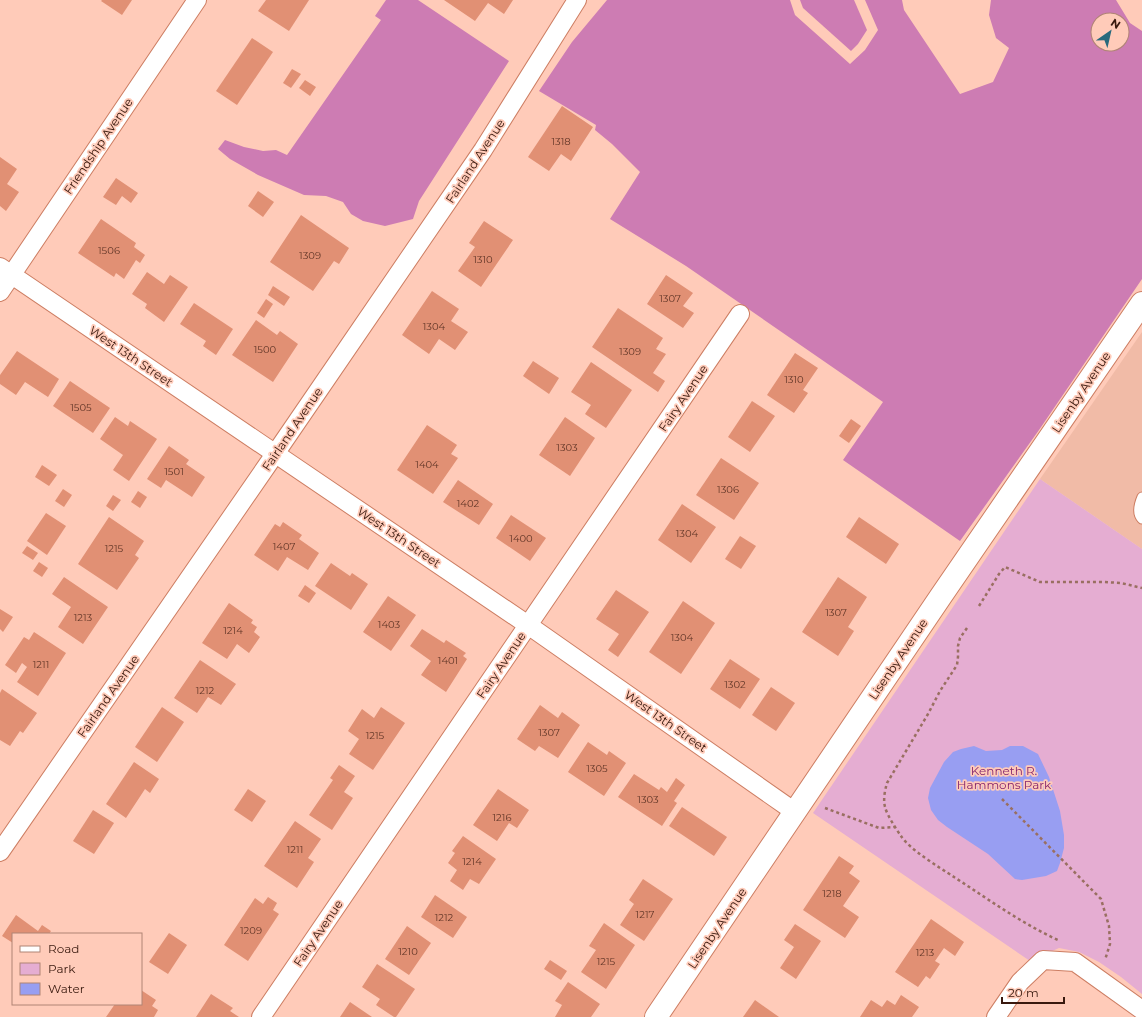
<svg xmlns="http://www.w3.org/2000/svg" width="1142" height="1017" font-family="Montserrat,sans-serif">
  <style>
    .built { fill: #f1bba7 }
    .green { fill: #e5add2 }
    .forest { fill: #cd7cb3; fill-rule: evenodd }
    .water { fill: #989ef2 }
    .building { fill: #e19074 }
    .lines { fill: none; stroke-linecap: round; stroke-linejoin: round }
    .lane-casing { stroke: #cd7e63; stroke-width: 11 }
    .street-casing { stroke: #cd7e63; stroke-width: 20 }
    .secondary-casing { stroke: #cd7e63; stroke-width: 24 }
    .path { stroke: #996f61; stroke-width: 2.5; stroke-dasharray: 3 3; stroke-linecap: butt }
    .lane { stroke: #fff; stroke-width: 9 }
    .street { stroke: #fff; stroke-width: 18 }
    .secondary { stroke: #fff; stroke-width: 22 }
    .labels { text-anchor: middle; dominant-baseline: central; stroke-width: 3.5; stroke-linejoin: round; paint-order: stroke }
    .number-label { font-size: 10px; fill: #633728 }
    .street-label { font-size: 12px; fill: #39190e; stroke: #ffcbb9 }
    .park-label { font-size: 12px; fill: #85266d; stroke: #ffcbb9 }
  </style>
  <rect width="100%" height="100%" fill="#ffcbb9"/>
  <!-- built -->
  <polygon class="built" points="1142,332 1142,549 1040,479"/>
  <!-- green -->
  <polygon class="green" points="1040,479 1142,549 1142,994 1121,977 1099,962 1079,952 1059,948 1030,961 813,813"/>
  <!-- forest -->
  <g class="forest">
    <polygon points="386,0 418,0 509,61 419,201 413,219 385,226 363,221 351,214 343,202 326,196 304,195 258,175 230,159 218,149 225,140 244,147 263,151 276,150 287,155 381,20 375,16"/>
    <path d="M607 0H790L795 15 850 64 865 50 878 30 865 0H902L904 10 960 94 993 82 1009 48 996 38 989 15 991 0H1116L1130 23 1142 31V279L1039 430 960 541 843 460 883 402 686 266 610 219 640 172 612 144 595 130 596 125 539 91 572 42ZM1098 20H1122V44H1098Z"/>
    <polygon points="800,0 854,0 867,30 858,44 851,51 803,8"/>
  </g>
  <!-- water -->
  <polygon class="water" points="974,746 986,751 1002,750 1010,746 1023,746 1038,754 1049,777 1060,811 1064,835 1064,848 1060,863 1057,871 1046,876 1022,880 1015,879 988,854 947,827 938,820 931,810 928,798 930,788 944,762 953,752 961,749"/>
  <!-- building -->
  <g class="building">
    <polygon points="102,0 132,0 122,15 101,1"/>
    <polygon points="266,0 309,0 289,31 258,11"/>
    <polygon points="444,0 513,0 504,14 488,3 475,21"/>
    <polygon points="252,38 273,52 237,105 216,91"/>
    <polygon points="292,69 301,74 291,88 283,83"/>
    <polygon points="305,80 316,87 310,96 299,88"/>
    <polygon points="562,106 593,127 571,161 561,154 549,171 528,157"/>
    <polygon points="0,157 17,169 7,184 19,192 6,211 0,206"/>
    <polygon points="116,178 138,193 131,203 122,196 116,205 103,197"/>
    <polygon points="258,191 274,202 263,217 248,206"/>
    <polygon points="301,215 349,248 339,264 334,261 313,291 270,262"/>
    <polygon points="101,219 136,243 134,247 145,255 140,263 136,260 124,279 116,273 114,277 78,253"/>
    <polygon points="484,221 513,240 481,287 458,271 475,247 469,243"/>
    <polygon points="147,272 164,284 170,275 188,287 164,322 145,308 147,304 132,294"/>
    <polygon points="666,275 693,293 683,306 694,313 683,328 647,304"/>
    <polygon points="273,286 290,297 284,306 268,295"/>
    <polygon points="432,291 459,309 451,321 468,332 455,350 439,339 429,354 402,335"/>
    <polygon points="266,299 273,304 264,318 257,313"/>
    <polygon points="194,303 233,329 216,355 203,346 206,341 180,324"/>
    <polygon points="618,308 663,338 656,349 666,354 653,373 665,381 658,392 592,347"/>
    <polygon points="256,320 277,335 280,331 298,344 273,382 232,355"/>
    <polygon points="17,351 59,379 48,397 25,382 16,395 0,384 0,375"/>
    <polygon points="795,353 818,368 803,390 808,393 794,413 767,395"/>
    <polygon points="533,361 559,378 549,394 523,376"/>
    <polygon points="591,362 632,390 606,428 585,414 591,405 571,392"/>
    <polygon points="70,381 110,408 93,433 53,406"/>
    <polygon points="752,401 775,416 750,452 728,437"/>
    <polygon points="115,417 128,426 130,421 157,439 129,481 113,470 123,455 100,439"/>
    <polygon points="565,417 595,438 570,476 539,455"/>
    <polygon points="851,419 861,426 849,443 839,436"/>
    <polygon points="427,425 457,445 451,454 458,458 433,494 397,470"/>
    <polygon points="169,446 189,460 186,464 205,477 192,497 166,480 161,488 147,479"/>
    <polygon points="721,458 759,483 734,520 696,495"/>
    <polygon points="42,465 57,475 49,486 35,477"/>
    <polygon points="458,480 493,504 479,525 443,502"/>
    <polygon points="63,489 72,495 64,507 55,501"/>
    <polygon points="138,491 147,497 140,508 131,502"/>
    <polygon points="113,495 121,500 113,511 106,506"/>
    <polygon points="682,504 716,527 691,563 658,540"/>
    <polygon points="46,513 66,526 47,555 27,541"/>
    <polygon points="511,515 546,538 530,561 496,538"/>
    <polygon points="109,517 144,541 135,555 139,558 117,590 78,564"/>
    <polygon points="859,517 899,544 886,564 846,537"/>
    <polygon points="283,522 302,535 299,539 319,553 308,570 287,557 278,571 254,555 275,524 280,527"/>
    <polygon points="740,536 756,546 741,569 725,559"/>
    <polygon points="27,546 38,553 33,560 22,553"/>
    <polygon points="39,562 48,568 42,577 33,571"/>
    <polygon points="331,563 350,576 352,573 368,584 351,610 315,586"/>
    <polygon points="64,577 108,607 83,644 58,627 71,607 52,594"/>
    <polygon points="838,577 867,597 848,627 854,631 838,656 802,632"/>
    <polygon points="305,585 316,593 309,603 298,596"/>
    <polygon points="616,590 649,612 618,657 608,650 619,634 596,619"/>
    <polygon points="388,596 416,615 391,651 363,632"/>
    <polygon points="683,601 715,623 681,674 649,652"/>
    <polygon points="229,603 253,620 251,623 257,627 254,632 260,637 249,653 237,644 227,659 202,643"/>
    <polygon points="0,609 13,617 3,632 0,629"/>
    <polygon points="422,629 444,643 446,640 466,653 463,656 467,659 446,692 421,675 431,661 410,646"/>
    <polygon points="34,632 66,653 38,696 17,682 27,667 22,663 16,673 5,665 24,637 29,640"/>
    <polygon points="730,659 760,679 740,709 710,689"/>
    <polygon points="200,660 236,684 221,705 208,697 197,713 174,698"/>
    <polygon points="771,687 795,703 776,731 752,715"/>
    <polygon points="2,689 37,713 23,733 20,731 10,746 0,740 0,693"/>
    <polygon points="540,705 558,718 562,712 580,725 558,758 539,746 535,751 517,739"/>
    <polygon points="162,707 184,722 157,762 135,747"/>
    <polygon points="381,707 405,723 373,770 349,754 359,739 348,731 362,709 374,718"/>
    <polygon points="588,742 607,755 609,751 626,763 604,796 568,772"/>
    <polygon points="134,762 159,779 150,793 145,789 126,818 106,804"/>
    <polygon points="339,765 355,776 344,792 353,798 332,830 309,815 333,780 330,778"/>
    <polygon points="634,774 659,790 661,787 667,792 676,778 685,785 674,801 677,803 662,826 618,797"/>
    <polygon points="248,789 266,801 252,822 234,810"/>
    <polygon points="498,789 529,810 517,828 509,823 497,841 473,825"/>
    <polygon points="682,807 727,837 714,856 669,826"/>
    <polygon points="93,810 114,823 94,854 73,841"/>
    <polygon points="295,821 321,839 308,858 314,862 297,888 264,866"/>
    <polygon points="463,836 496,859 479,884 470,879 463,890 450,881 457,870 448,863 455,853 452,851"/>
    <polygon points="839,856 854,866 849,873 860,881 843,906 859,917 845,938 803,910"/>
    <polygon points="643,879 673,899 644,941 620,925 634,904 629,900"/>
    <polygon points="435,895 467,917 453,938 421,917"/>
    <polygon points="268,897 277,903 273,910 279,914 248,961 224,945 255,898 263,904"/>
    <polygon points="16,915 38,931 42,925 51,931 49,934 13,934 13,943 2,936"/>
    <polygon points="931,919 964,942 955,956 944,948 935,961 940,964 930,979 926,976 918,987 895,972"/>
    <polygon points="604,923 635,945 606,989 581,972 596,950 589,946"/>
    <polygon points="795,924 821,941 796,979 780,968 794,947 784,940"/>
    <polygon points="407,926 431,943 409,975 385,959"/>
    <polygon points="169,933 187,945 168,974 149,962"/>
    <polygon points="550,960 567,971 561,980 544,969"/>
    <polygon points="377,964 415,989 396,1017 394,1017 376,1005 380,999 362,987"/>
    <polygon points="568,982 600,1004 591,1017 555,1017 562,1005 555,1001"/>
    <polygon points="141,990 156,1000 152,1006 158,1010 154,1017 106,1017 115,1004 141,1004"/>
    <polygon points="211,994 233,1008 230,1011 239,1017 196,1017"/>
    <polygon points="901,995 919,1007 912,1017 860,1017 871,1000 882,1007 887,1000 895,1005"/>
    <polygon points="755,1000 779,1017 743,1017"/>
    <polygon points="350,1002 372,1017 340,1017"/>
  </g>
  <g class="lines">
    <!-- lane casing -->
    <g class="lane-casing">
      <path id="lane" d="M1142 497C1139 504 1136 513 1142 519"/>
    </g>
    <!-- street casing -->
    <g class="street-casing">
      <g id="street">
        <polyline points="0,267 528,625 795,812"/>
        <polyline points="0,292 197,0"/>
        <polyline points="0,852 275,454 483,150 577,0"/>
        <polyline points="261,1017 740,314"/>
        <polyline points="996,1017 1020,982 1043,960 1075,962 1142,1010"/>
      </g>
    </g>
    <!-- secondary casing -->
    <g class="secondary-casing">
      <polyline id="secondary" points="656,1017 941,596 1142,303"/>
    </g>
    <!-- path -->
    <g class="path">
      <polyline points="979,606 999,574 1005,567 1040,582 1104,582 1121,583 1142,588"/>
      <path d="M967 628 960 638 958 646V657L957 665 940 691 928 714 887 783C885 790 883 799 885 807 887 815 896 829 901 836 910 850 939 867 954 877 988 899 1021 923 1058 940"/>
      <polyline points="1002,799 1101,899 1109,926 1110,944 1105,960"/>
      <polyline points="825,808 879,828 895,827"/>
    </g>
    <!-- lane -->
    <use href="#lane" class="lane"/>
    <!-- street -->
    <use href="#street" class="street"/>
    <!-- secondary -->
    <use href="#secondary" class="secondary"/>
  </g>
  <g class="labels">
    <!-- number labels -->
    <g class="number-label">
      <text x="561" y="141">1318</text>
      <text x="109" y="250">1506</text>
      <text x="310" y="255">1309</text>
      <text x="483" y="259">1310</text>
      <text x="670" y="298">1307</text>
      <text x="434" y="326">1304</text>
      <text x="265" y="349">1500</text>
      <text x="630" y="351">1309</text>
      <text x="794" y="379">1310</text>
      <text x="81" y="407">1505</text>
      <text x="567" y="447">1303</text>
      <text x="427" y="464">1404</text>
      <text x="174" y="471">1501</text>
      <text x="728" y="489">1306</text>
      <text x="468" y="503">1402</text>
      <text x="687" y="533">1304</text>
      <text x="521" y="538">1400</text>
      <text x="284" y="546">1407</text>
      <text x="114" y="548">1215</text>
      <text x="836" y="612">1307</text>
      <text x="83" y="617">1213</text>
      <text x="389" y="624">1403</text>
      <text x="233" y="630">1214</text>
      <text x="682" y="637">1304</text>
      <text x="448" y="660">1401</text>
      <text x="41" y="664">1211</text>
      <text x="735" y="684">1302</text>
      <text x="205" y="690">1212</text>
      <text x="549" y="732">1307</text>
      <text x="375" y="735">1215</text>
      <text x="597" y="768">1305</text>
      <text x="648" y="799">1303</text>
      <text x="502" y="817">1216</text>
      <text x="295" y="849">1211</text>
      <text x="472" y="861">1214</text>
      <text x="832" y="893">1218</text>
      <text x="645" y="914">1217</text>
      <text x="444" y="917">1212</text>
      <text x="251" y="930">1209</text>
      <text x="408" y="951">1210</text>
      <text x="925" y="952">1213</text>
      <text x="606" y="961">1215</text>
    </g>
    <!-- street labels -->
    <g class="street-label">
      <text transform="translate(98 146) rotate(-56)">Friendship Avenue</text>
      <text transform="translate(475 161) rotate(-57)">Fairland Avenue</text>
      <text transform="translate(131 356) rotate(34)">West 13th Street</text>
      <text transform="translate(1081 392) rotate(-56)">Lisenby Avenue</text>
      <text transform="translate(683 398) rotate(-56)">Fairy Avenue</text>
      <text transform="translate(292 429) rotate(-56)">Fairland Avenue</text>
      <text transform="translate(399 537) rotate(34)">West 13th Street</text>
      <text transform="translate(898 659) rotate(-56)">Lisenby Avenue</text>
      <text transform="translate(501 665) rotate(-56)">Fairy Avenue</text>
      <text transform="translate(108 696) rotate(-55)">Fairland Avenue</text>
      <text transform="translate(666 721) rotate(35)">West 13th Street</text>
      <text transform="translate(717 928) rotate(-56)">Lisenby Avenue</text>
      <text transform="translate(318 933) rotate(-56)">Fairy Avenue</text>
    </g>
    <!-- park labels -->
    <g class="park-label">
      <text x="1004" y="770">Kenneth R.<tspan x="1004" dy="14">Hammons Park</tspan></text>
    </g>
  </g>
  <!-- legend -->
  <rect x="12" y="933" width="130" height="72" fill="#ffcbb9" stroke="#b08475"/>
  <rect x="20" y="946" width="20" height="6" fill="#ffffff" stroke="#b08475"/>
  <text x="48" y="953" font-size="12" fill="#39190e">Road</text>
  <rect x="20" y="963" width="20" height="12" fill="#e5add2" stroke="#b08475"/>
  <text x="48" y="973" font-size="12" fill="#39190e">Park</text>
  <rect x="20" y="983" width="20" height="12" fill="#989ef2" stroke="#b08475"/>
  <text x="48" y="993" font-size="12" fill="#39190e">Water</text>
  <!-- north arrow -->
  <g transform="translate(1110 32) rotate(34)"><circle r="19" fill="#ffcbb9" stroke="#b08475"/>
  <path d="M0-3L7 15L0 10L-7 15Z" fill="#286a7d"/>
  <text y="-6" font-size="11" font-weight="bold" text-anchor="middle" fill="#39190e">N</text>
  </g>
  <!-- scale -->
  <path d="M1002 997v6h62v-6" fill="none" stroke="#39190e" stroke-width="2"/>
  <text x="1008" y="997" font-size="12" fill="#39190e" stroke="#ffcbb9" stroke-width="3" paint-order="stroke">20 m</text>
</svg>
